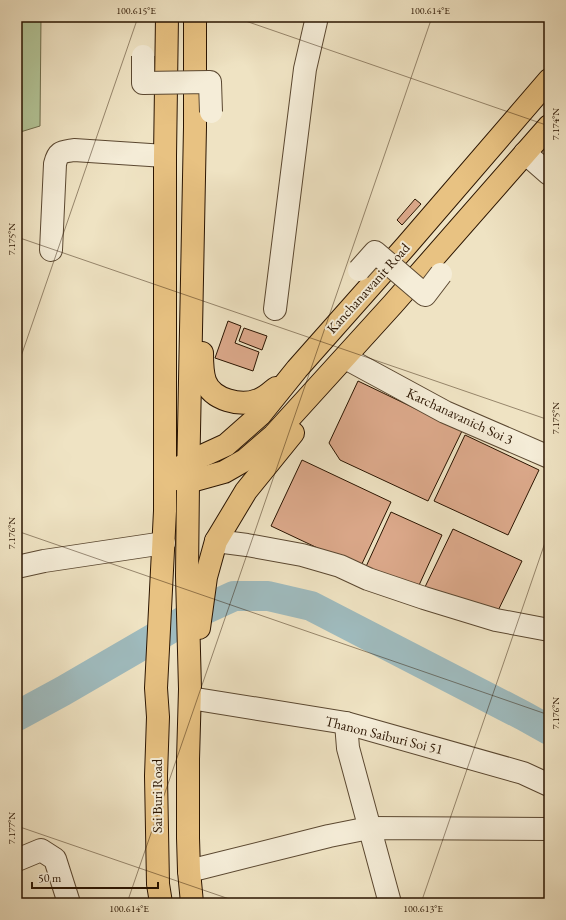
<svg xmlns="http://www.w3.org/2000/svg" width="566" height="920" font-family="'EB Garamond',serif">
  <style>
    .green { fill: #b3c598; stroke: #6e6c4c }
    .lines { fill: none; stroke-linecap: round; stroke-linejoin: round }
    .river { stroke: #9fbbbe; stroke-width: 30 }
    .building { fill: #dca98b; stroke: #2a1400 }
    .minor-casing { stroke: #5b4831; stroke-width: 24 }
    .major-casing { stroke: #2a1400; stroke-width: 24 }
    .minor { stroke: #f5edd8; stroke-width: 22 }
    .major { stroke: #e8c282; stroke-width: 22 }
    .minor-bridge-casing { stroke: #5b4831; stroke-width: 24; stroke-linecap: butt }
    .minor-bridge { stroke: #f5edd8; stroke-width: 22 }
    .ticks { fill: none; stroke: #2a1400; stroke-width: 1; stroke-opacity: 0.45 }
    .labels { text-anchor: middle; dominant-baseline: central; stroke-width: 4; stroke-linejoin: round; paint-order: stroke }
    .street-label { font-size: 14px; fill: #2a1400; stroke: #f5edd8 }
    .neatline { fill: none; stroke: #2a1400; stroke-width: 1.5 }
    .ticks-label { font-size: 10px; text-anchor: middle; fill: #2a1400 }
  </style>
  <rect width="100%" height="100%" fill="#efe3c3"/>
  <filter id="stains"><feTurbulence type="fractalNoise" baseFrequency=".005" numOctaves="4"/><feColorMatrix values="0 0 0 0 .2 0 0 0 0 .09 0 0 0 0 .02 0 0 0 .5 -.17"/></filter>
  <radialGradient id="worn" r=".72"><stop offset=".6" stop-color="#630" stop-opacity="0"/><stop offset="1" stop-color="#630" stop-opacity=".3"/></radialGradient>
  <!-- green -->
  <polygon class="green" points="17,17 41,17 40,126 17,133"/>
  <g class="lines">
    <!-- river -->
    <polyline class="river" points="17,716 63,691 199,612 234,596 268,596 311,606 524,716 549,730"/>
  </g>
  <!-- building -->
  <g class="building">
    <polygon points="415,199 421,204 402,225 397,220"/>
    <polygon points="228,321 241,326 235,343 259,352 253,371 215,358"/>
    <polygon points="244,328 267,336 262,350 239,341"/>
    <polygon points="358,381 462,431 428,501 340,460 329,443"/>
    <polygon points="465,435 539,470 508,535 434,501"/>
    <polygon points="302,460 391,502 360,568 271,526"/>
    <polygon points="391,512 442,535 415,594 364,571"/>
    <polygon points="453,529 522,561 494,619 425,587"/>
  </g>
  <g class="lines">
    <!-- minor casing -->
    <g class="minor-casing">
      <g id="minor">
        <polyline points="525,153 549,174"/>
        <path d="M51 250 55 164C58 151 62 152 74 150L165 156"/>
        <polyline points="275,309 305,69 317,17"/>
        <polyline points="351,361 445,412 549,457"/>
        <polyline points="216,541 247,545 302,555 340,566 368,579 424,598 496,620 549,630"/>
        <polyline points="17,567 44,561 164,543"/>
        <polyline points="190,698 346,723 523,773 549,785"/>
        <polyline points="346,723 348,748 390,903"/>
        <polyline points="17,860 41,850 55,859 69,903"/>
        <polyline points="189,871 329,836 369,828 549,829"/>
      </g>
    </g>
    <!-- major casing -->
    <g class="major-casing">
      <g id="major">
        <path d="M202 353C202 362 202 372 205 381 212 400 241 407 258 400 265 398 271 392 276 388"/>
        <polyline points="179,470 182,466 189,462 226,445 260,415 297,369 406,246 549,80"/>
        <polyline points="174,478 188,482 224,472 245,460 274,435 393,304 549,126"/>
        <polyline points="199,628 206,577 216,541 246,491 293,433"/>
        <polyline points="161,903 158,884 156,776 158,717 156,688 165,511 165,156 167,17"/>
        <polyline points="192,903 189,871 188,838 188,759 190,689 187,576 188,482 195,127 195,17"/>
      </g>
    </g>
    <!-- minor -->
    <use href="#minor" class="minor"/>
    <!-- major -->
    <use href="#major" class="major"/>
    <!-- minor-bridge casing -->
    <g class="minor-bridge-casing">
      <g id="minor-bridge">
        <polyline points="143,56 143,83 210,82 211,112"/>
        <polyline points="359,270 375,252 425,295 441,274"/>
      </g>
    </g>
    <!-- minor-bridge -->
    <use href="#minor-bridge" class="minor-bridge"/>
  </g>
  <!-- ticks -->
  <path class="ticks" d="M234 17 549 126M17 237 549 420M17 368 138 17M17 531 549 715M17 826 241 903M127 903 432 17M421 903 549 531"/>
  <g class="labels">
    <!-- street labels -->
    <g class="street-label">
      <text transform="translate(368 288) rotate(-48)">Kanchanawanit Road</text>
      <text transform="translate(460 416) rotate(25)">Karchanavanich Soi 3</text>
      <text transform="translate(384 735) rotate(14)">Thanon Saiburi Soi 51</text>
      <text transform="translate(157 796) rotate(-90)">Sai Buri Road</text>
    </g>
  </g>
  <!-- margin -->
  <rect width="566" height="920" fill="none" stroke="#efe3c3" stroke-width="44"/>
  <!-- scale -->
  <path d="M32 882v6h126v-6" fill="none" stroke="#2a1400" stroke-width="2"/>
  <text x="38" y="882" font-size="12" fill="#2a1400" stroke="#f5edd8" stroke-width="3" paint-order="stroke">50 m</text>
  <rect x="22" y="22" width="522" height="876" class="neatline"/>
  <g class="ticks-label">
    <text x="136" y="14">100.615°E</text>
    <text x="430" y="14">100.614°E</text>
    <text transform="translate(555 124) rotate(-90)" y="4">7.174°N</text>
    <text transform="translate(11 239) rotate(-90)" y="4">7.175°N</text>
    <text transform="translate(555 418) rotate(-90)" y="4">7.175°N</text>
    <text transform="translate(11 533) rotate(-90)" y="4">7.176°N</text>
    <text transform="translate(555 713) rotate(-90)" y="4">7.176°N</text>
    <text transform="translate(11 828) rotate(-90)" y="4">7.177°N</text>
    <text x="129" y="912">100.614°E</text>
    <text x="423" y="912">100.613°E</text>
  </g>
  <rect width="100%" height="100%" filter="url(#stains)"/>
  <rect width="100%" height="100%" fill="url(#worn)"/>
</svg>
